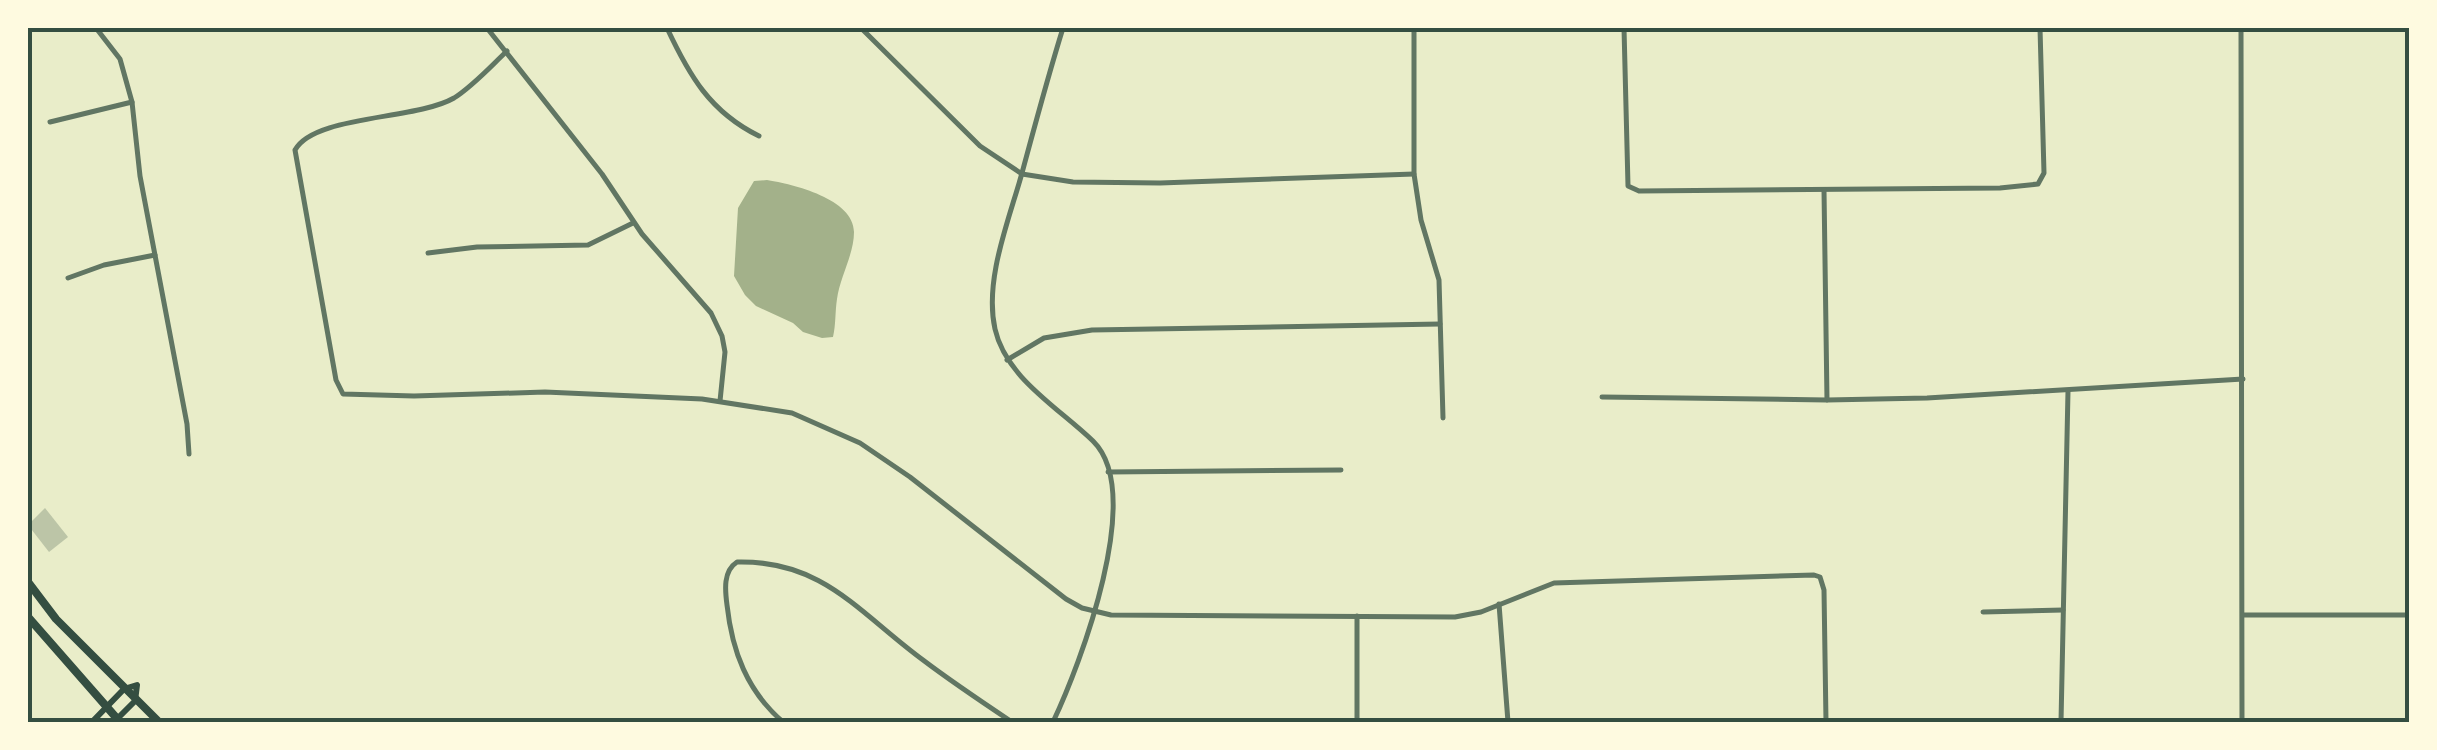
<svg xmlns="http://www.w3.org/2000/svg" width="2437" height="750" font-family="'IBM Plex Sans',sans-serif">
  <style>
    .water { fill: #a3b18a }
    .building { fill: #bcc5a7 }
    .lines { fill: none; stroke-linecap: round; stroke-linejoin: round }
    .path { stroke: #344e41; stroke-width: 2.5 }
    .minor { stroke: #617663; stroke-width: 5 }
    .secondary { stroke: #344e41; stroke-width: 6 }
    .primary { stroke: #344e41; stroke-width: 8 }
    .neatline { fill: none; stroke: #344e41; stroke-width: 4 }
  </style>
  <rect width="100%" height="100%" fill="#e9edc9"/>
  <!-- water -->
  <path class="water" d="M767 180C793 184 854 199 854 232 854 254 840 277 837 299 835 312 836 324 833 337L822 338 803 332 793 323 756 306 745 295 734 276 738 208 754 181Z"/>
  <!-- building -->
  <polygon class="building" points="45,508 68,537 49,552 28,525"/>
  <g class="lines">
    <!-- path -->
    <polyline class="path" points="28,718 29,722"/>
    <!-- minor -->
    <g class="minor">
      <polyline points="96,28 120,59 132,102 140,176 187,424 189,454"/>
      <polyline points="487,28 602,174 642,234 711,313 722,336 725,352 720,401"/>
      <path d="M667 28C689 75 710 112 759 136"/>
      <polyline points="861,28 980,146 1022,174 1073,182 1160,183 1414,174"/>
      <polyline points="1414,28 1414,174 1421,220 1439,280 1443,418"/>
      <polyline points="1624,28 1628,186 1639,191 2000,188 2038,184 2044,173 2040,28"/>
      <polyline points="2241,28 2242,722"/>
      <polyline points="28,29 31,28"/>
      <path d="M507 51C490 67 473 86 454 98 416 120 314 115 295 150L336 380 343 394 414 396 545 392 702 399 792 413 860 443 910 477 1066 599 1082 608 1111 615 1455 617 1481 612 1554 583 1814 575 1820 577 1824 590 1826 722"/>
      <polyline points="50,122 132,102"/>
      <polyline points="1824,190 1827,400"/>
      <polyline points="428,253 477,247 588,245 633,223"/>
      <polyline points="68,278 104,265 155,255"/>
      <polyline points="1007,360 1044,338 1092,330 1440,324"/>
      <polyline points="1602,397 1827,400 1927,398 2243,379"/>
      <polyline points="1108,472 1341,470"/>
      <polyline points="1499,604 1508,722"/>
      <polyline points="1983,612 2063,610"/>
      <polyline points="2243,615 2410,615"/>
      <polyline points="1357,616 1357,722"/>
      <path d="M783 722C747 691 732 651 727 605 725 590 723 571 737 562 823 560 859 613 923 660 952 682 982 702 1012 722"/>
      <path d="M1053 722C1080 665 1146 493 1093 441 1059 408 1006 378 995 329 984 280 1009 220 1022 173 1035 125 1048 76 1063 28"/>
      <polyline points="2061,722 2068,391"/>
    </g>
    <!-- secondary -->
    <polyline class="secondary" points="92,722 124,689 137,685 135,701 114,722"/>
    <!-- primary -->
    <g class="primary">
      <polyline points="28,582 56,619 159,722"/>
      <polyline points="28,617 120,722"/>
    </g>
  </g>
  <!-- border -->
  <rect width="2437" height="750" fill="none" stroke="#fefae0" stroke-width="60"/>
  <rect x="30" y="30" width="2377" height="690" class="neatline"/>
</svg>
